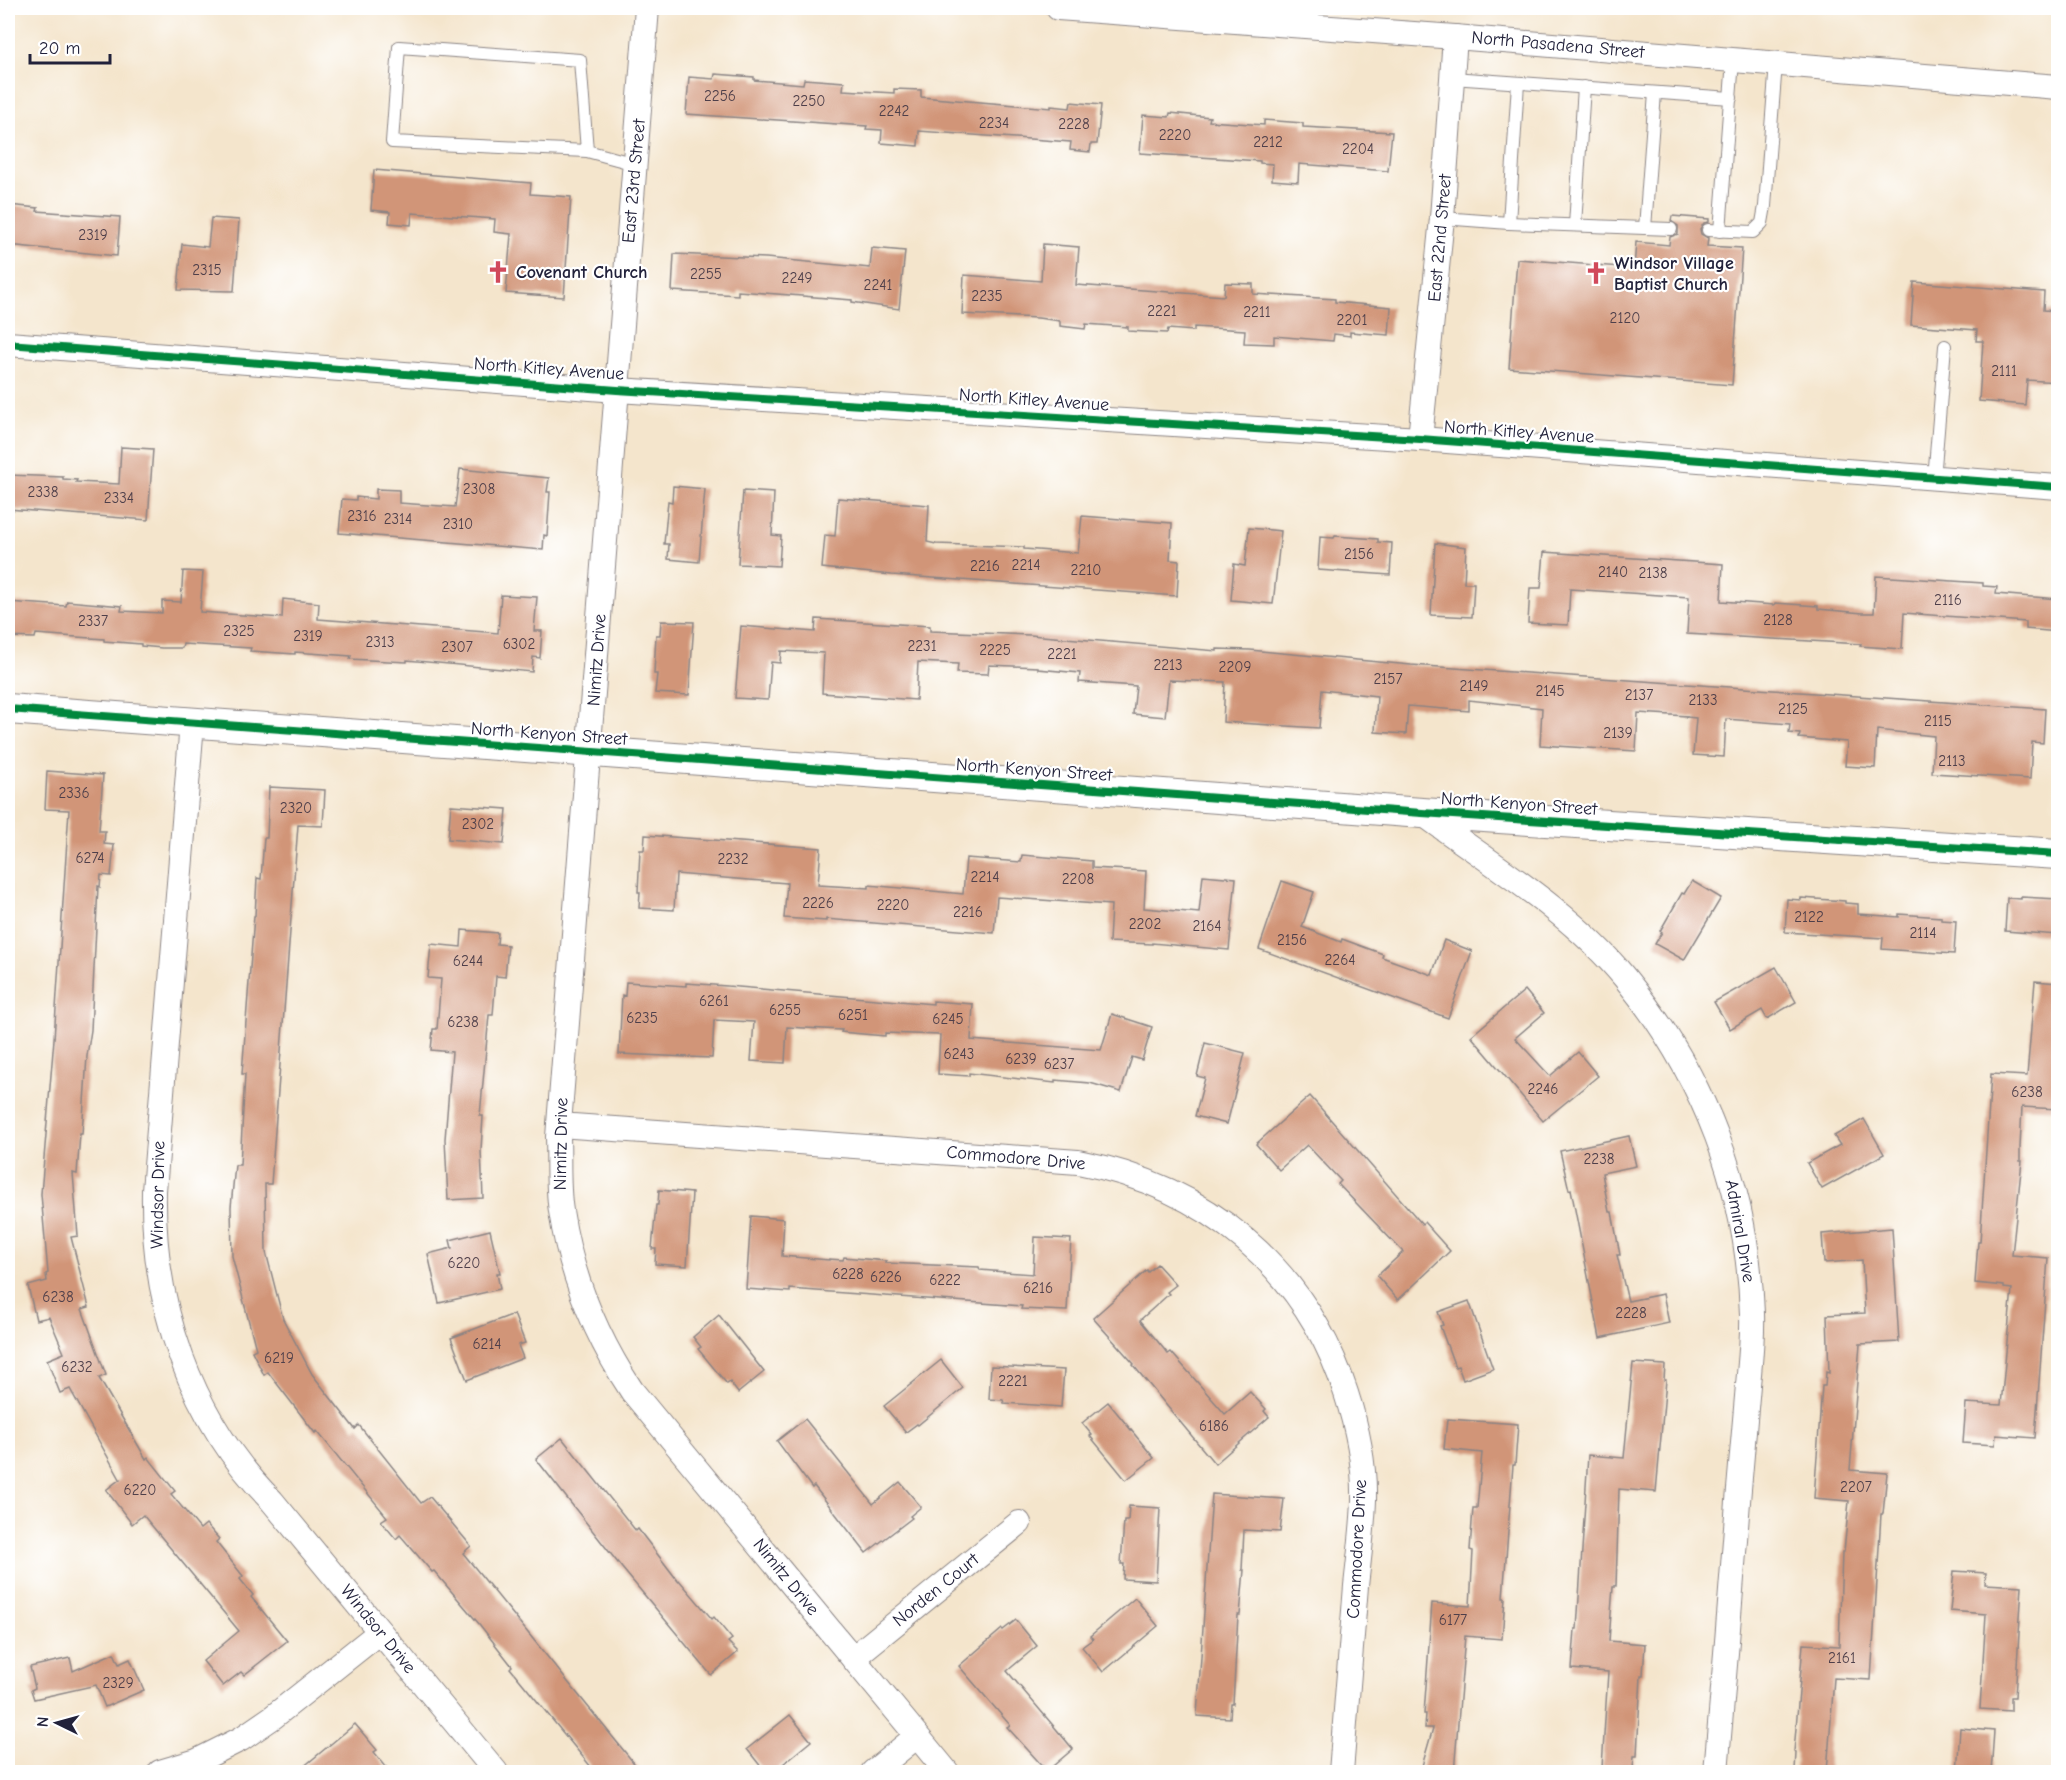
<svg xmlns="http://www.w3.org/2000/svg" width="2066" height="1780" font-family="'Comic Neue',sans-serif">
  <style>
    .building { fill: #d19578 }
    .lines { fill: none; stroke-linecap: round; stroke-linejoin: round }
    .service-casing { stroke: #8b8484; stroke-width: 14 }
    .minor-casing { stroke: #8b8484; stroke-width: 26 }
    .tertiary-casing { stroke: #8b8484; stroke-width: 32 }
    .service { stroke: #fff; stroke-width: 12 }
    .minor { stroke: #fff; stroke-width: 24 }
    .tertiary { stroke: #fff; stroke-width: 30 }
    .cycleway-casing { stroke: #fff; stroke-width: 11 }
    .cycleway { stroke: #00873e; stroke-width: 8 }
    .labels { text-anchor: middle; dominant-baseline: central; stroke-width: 4.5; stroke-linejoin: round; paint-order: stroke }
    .number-label { font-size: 15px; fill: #4e3f4a }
    .street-label { font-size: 18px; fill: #22223b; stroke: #fff }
    .poi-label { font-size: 18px; font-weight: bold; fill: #22223b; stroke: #fff; text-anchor: start }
  </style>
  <rect width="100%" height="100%" fill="#fff"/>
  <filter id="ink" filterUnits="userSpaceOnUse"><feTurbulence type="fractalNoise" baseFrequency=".0167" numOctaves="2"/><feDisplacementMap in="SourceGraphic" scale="12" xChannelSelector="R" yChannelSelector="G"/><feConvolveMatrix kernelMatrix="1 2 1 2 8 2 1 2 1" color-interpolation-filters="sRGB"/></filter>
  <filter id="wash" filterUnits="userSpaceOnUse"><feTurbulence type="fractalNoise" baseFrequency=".008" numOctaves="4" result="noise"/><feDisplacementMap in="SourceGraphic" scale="24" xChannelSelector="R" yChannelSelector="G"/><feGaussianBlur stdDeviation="1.35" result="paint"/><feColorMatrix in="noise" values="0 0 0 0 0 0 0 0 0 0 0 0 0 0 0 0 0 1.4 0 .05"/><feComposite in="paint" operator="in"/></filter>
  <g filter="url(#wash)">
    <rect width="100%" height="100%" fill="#f4e5cc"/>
    <g id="blocks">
      <!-- building -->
      <g class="building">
        <polygon points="715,74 754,77 754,80 803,84 804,79 844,82 843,90 894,93 894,89 921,90 921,97 1051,108 1051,106 1070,108 1071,102 1101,105 1097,144 1091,144 1090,152 1070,150 1071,142 919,131 918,146 881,143 882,130 866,129 867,126 686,114 689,77 714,79"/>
        <polygon points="1170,113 1210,117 1209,121 1264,125 1264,120 1303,123 1303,127 1392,132 1388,171 1299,164 1298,182 1272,180 1273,164 1260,163 1260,161 1140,153 1143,115 1169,117"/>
        <polygon points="374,170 531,183 530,194 571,197 564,297 506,293 511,234 494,232 495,219 412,213 411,225 389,223 390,212 371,210"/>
        <polygon points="8,205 38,208 37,211 120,217 117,256 8,245"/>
        <polygon points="1672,216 1709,219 1709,222 1704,223 1700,229 1701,234 1708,238 1707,246 1742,248 1732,385 1509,368 1517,259 1634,268 1636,242 1669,245 1670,237 1678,234 1678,226 1671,221"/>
        <polygon points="211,218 239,220 234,291 178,290 182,244 208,247"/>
        <polygon points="1043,244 1079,247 1076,285 1224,296 1225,283 1253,284 1253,294 1335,299 1335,302 1391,307 1389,335 1350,332 1350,336 1334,334 1333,341 1274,336 1274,344 1244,343 1245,330 1194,327 1194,331 1168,329 1167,333 1128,331 1128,327 1086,324 1085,329 1060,326 1060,321 1038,318 962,314 964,275 1041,281"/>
        <polygon points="872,248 905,251 899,309 852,302 852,300 738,291 738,295 672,291 674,254 766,258 870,268"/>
        <polygon points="1914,282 2044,292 2043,310 2058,311 2058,382 2027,380 2025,405 1979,401 1983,341 1976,341 1977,330 1911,325"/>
        <polygon points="121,447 153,449 148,520 8,509 8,475 63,477 63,479 77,480 76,482 119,484"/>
        <polygon points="460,469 549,478 547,492 550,492 547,536 544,535 543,550 339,533 342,499 356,500 356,497 376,499 376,489 399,490 399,503 455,507"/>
        <polygon points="673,486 705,489 699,562 668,559 669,544 664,544 668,501 672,502"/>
        <polygon points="743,491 774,493 772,535 781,536 779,566 738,564"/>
        <polygon points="838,498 929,505 927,542 936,544 1024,547 1024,549 1078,553 1082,516 1172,523 1170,560 1179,561 1177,596 892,575 822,568 825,535 835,536"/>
        <polygon points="1249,528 1281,531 1273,604 1231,600 1234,564 1245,566"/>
        <polygon points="1335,536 1378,539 1378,542 1392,543 1390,575 1318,570 1320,537 1334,538"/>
        <polygon points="1435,543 1466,547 1464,583 1474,583 1472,617 1431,615"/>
        <polygon points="1544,552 1723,564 1721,601 1774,605 1775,603 1818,606 1818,609 1863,613 1874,613 1876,576 1983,583 1983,586 1997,587 1996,594 2058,599 2058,632 2026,629 2026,622 1904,613 1902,649 1860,646 1861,644 1687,634 1689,597 1570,589 1568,625 1528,623 1530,588 1541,588"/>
        <polygon points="183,571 203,572 200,612 282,618 283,599 319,603 318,619 498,633 501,595 537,597 534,631 542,631 540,658 533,657 532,672 407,660 407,662 350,659 351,656 295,652 295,654 250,651 251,648 183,644 182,648 162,648 141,646 141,644 104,641 104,639 36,634 35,638 8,637 8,602 66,606 67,601 122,606 121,611 162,613 162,601 181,602"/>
        <polygon points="816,619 930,626 930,631 1030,635 1217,651 1217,649 1250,650 1411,665 2045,709 2043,743 2032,742 2030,779 1932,773 1934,736 1877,730 1875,768 1845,766 1847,742 1799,738 1800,734 1789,733 1790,724 1726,719 1724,757 1693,755 1696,718 1686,717 1687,716 1638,713 1636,751 1540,745 1542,708 1469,700 1469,711 1408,706 1406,734 1375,732 1377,696 1322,690 1319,728 1223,722 1225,682 1169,680 1165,717 1133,714 1136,686 1079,682 1080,673 1038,669 1038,667 989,665 988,674 957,673 958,664 918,662 916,700 822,693 824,653 781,651 780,663 771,662 768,700 735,698 741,626 815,632"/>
        <polygon points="661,621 694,622 689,695 655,693 657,674 654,674 656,635 660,635"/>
        <polygon points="47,771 103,775 99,831 105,831 104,844 114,845 111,876 101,875 100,887 98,886 91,1030 87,1056 82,1134 80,1134 77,1174 73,1173 78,1236 71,1237 89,1307 82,1309 106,1375 99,1378 146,1459 148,1457 175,1491 171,1494 200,1529 206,1524 219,1539 216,1542 243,1576 240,1579 253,1595 251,1597 287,1641 244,1675 241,1672 223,1686 203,1661 239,1631 143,1515 132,1524 106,1490 120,1479 70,1389 60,1393 47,1360 64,1353 49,1317 36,1320 28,1286 47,1281 46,1274 48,1273 41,1194 54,1039 69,810 45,809"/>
        <polygon points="269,787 325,790 323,826 298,825 271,1184 265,1184 266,1252 283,1319 312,1374 355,1429 359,1425 421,1503 430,1497 471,1546 463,1553 642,1773 596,1773 510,1668 512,1666 480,1625 434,1571 432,1572 400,1535 396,1539 381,1521 387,1517 317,1431 315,1433 268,1372 264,1375 252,1351 256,1349 232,1256 231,1207 235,1165 240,1165 245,1074 242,1074 254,916 255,916 257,878 261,879 264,838 267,838"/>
        <polygon points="451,805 507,809 504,844 448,839"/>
        <polygon points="645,835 821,848 818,885 869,888 869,885 963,894 966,858 1021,862 1022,855 1092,861 1092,868 1146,871 1144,908 1199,913 1203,875 1236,878 1229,950 1152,943 1152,944 1109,942 1111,905 997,897 994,933 826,919 826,921 784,918 787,883 676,874 674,910 639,908 640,892 638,892 640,850 644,850"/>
        <polygon points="1282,881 1314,892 1302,927 1341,942 1342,939 1383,954 1382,957 1432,975 1444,940 1472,951 1448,1018 1259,949"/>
        <polygon points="1692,881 1721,898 1684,960 1655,944 1662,932 1660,931 1682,893 1684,894"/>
        <polygon points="2021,897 2058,899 2058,935 2005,931 2007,898 2021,899"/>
        <polygon points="1801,898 1845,901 1845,903 1858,904 1858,914 1899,917 1899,914 1941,917 1941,920 1956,921 1954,954 1882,949 1883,938 1785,932 1787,899 1801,900"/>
        <polygon points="462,930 498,933 497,944 508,945 505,977 496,976 493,1015 489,1015 480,1116 483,1116 481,1150 483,1198 448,1200 445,1139 452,1052 431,1050 433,1029 437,1029 441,979 428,978 431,944 461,947"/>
        <polygon points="1776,967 1796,1002 1767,1019 1762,1010 1730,1029 1714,1002"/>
        <polygon points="2035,981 2058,983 2058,1109 2022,1107 2020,1147 2020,1161 2022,1161 2012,1255 2048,1258 2035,1438 1996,1435 1995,1445 1963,1443 1966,1403 2001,1405 2012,1289 2004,1288 2004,1286 1975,1283 1978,1242 1980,1242 1991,1074 2027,1076"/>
        <polygon points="626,982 686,986 686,983 727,986 933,1004 933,1001 973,1004 971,1040 1101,1050 1112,1014 1152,1027 1142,1060 1132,1057 1121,1092 1090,1083 1055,1080 1055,1083 969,1073 969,1076 938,1074 940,1035 885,1033 885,1036 841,1032 842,1030 787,1027 785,1063 751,1061 754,1022 714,1020 712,1058 619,1054 622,995 625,996"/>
        <polygon points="1525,990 1544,1013 1515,1038 1550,1076 1578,1052 1598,1076 1543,1121 1471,1036"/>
        <polygon points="1205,1043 1245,1053 1227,1124 1195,1116 1205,1078 1197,1076"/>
        <polygon points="1310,1096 1422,1224 1424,1222 1450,1251 1398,1300 1377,1276 1403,1252 1338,1184 1341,1181 1307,1145 1279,1170 1256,1144"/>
        <polygon points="1864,1119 1884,1154 1822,1189 1807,1163 1840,1145 1834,1136"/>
        <polygon points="1629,1136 1636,1166 1602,1173 1609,1212 1612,1212 1620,1255 1617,1255 1628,1301 1663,1294 1669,1323 1600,1338 1571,1189 1569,1190 1560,1151"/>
        <polygon points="659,1190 692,1193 687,1266 655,1264 656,1249 652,1249 656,1205 658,1205"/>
        <polygon points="751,1216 784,1219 782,1256 829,1260 829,1259 843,1260 844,1257 886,1261 885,1263 979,1267 980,1270 1033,1274 1035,1237 1071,1239 1067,1311 1021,1309 1022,1306 790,1289 790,1292 746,1289"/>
        <polygon points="1892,1228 1899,1342 1860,1344 1850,1470 1887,1473 1883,1514 1881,1514 1871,1680 1834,1678 1827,1772 1795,1770 1796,1753 1794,1752 1803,1644 1839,1646 1842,1552 1844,1552 1849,1501 1814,1498 1822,1386 1825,1386 1826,1372 1829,1373 1827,1315 1865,1313 1862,1260 1824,1263 1822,1234"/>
        <polygon points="490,1230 500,1273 497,1273 500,1289 439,1303 428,1254 452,1248 450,1240"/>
        <polygon points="1157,1264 1176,1285 1167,1292 1169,1294 1140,1320 1168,1354 1171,1352 1225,1414 1250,1392 1266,1409 1264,1411 1269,1417 1215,1464 1133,1365 1134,1364 1093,1318 1147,1270 1148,1272"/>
        <polygon points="1469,1301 1493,1369 1463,1380 1458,1366 1455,1367 1440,1326 1443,1325 1438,1312"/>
        <polygon points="514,1314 525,1343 518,1345 523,1358 467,1380 451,1338"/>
        <polygon points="719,1315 764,1372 738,1393 730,1382 727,1384 698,1349 701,1347 693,1337"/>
        <polygon points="941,1360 963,1388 918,1425 917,1424 906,1432 884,1406"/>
        <polygon points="1633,1363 1665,1365 1664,1380 1666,1380 1656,1492 1619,1489 1616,1586 1613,1586 1609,1641 1645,1644 1643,1675 1641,1675 1637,1756 1634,1756 1633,1770 1602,1767 1608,1672 1572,1669 1575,1629 1577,1629 1588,1455 1624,1458"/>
        <polygon points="991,1366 1064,1370 1061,1407 1004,1403 1003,1400 989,1399"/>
        <polygon points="1108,1402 1154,1458 1126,1480 1090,1436 1092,1435 1082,1423"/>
        <polygon points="805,1419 873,1504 900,1482 921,1507 910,1516 912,1518 866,1553 814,1486 812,1488 777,1441"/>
        <polygon points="1447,1419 1518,1424 1515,1465 1513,1465 1503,1598 1505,1598 1502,1639 1465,1636 1454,1773 1420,1773 1433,1728 1425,1728 1426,1714 1424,1714 1432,1603 1470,1606 1473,1551 1470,1550 1473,1508 1477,1508 1482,1453 1444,1449"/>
        <polygon points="562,1438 636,1531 638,1529 678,1581 679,1580 712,1619 714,1617 732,1639 728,1642 738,1652 711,1675 622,1568 536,1459"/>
        <polygon points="1212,1494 1284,1499 1280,1532 1244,1530 1242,1570 1244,1570 1240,1615 1238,1615 1233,1704 1231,1704 1230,1718 1197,1716"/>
        <polygon points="1129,1506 1160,1508 1156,1581 1123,1579 1124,1564 1121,1564 1124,1521 1128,1521"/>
        <polygon points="1954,1571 1986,1573 1985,1584 2022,1586 2015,1697 2011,1697 2011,1711 1980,1709 1986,1614 1950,1611"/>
        <polygon points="1135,1598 1158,1626 1103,1672 1082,1647 1093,1639 1090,1636"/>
        <polygon points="1016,1620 1037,1646 1007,1671 1073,1749 1047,1771 1007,1727 1010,1725 959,1666 1002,1629 1003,1630"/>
        <polygon points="114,1653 119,1664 130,1659 144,1690 105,1707 96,1685 34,1699 31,1690 35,1688 30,1667 70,1658 73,1671"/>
        <polygon points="790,1715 811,1741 772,1773 766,1773 747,1749"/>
        <polygon points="355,1724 377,1750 374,1752 391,1773 296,1773"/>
        <polygon points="1960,1728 1994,1731 1991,1773 1957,1773"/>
      </g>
    </g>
  </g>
  <g filter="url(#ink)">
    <use href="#blocks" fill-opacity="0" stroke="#8b8484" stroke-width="1.5"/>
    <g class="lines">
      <!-- service casing -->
      <g class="service-casing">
        <g id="service">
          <polyline points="1452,78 1731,98"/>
          <polyline points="587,151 392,142 399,47 580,60 587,151 635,164"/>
          <polyline points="1442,218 1509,223 1671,229"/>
          <polyline points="1509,223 1518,83"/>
          <polyline points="1575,225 1584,87"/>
          <polyline points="1645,228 1655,93"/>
          <polyline points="1708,230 1753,232 1762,223 1765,206 1776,63"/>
          <polyline points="1720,231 1733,60"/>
          <polyline points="1934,479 1945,346"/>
        </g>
      </g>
      <!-- minor casing -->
      <g class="minor-casing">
        <g id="minor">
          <path d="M647 8 558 1137C559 1161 557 1186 561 1211 571 1276 595 1335 632 1391L947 1772"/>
          <polyline points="1058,8 1455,37 2058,87"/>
          <polyline points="8,344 617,390 1420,439 2058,487"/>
          <polyline points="1420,439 1442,218 1455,37"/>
          <path d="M192 723 154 1191C152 1305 190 1418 272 1501L496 1772"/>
          <path d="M1422 813C1491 864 1570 911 1625 978 1704 1075 1748 1189 1752 1314 1753 1338 1750 1362 1748 1385 1745 1420 1742 1454 1739 1489 1732 1583 1724 1678 1716 1772"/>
          <path d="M559 1125 1078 1162C1206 1186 1306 1268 1346 1393 1357 1427 1365 1464 1364 1500 1363 1529 1359 1558 1356 1586 1351 1648 1346 1710 1341 1772"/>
          <polyline points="853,1658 1019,1523"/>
          <polyline points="160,1772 197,1761 241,1739 273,1717 380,1632"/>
          <polyline points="873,1772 917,1736"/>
        </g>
      </g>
      <!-- tertiary casing -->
      <g class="tertiary-casing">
        <polyline id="tertiary" points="8,709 1422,813 2058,854"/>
      </g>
      <!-- service -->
      <use href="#service" class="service"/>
      <!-- minor -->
      <use href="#minor" class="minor"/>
      <!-- tertiary -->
      <use href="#tertiary" class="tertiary"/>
      <!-- cycleway casing -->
      <g class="cycleway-casing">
        <g id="cycleway">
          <polyline points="8,344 617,390 1420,439 2058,487"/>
          <polyline points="8,709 1422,813 2058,854"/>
        </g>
      </g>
      <!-- cycleway -->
      <use href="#cycleway" class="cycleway"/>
    </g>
  </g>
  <!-- icons -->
  <defs>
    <g id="church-bare" transform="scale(1.8)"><path d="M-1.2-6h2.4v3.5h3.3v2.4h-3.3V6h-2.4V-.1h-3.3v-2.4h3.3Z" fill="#d1495b" stroke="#fff" stroke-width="2.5" paint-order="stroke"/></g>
  </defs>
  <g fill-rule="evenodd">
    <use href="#church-bare" x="498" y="272"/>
    <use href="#church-bare" x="1596" y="273"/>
  </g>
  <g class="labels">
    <!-- number labels -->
    <g class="number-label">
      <text x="720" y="96">2256</text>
      <text x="809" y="101">2250</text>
      <text x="894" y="111">2242</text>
      <text x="994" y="123">2234</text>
      <text x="1074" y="124">2228</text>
      <text x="1175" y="135">2220</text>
      <text x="1268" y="142">2212</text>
      <text x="1358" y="149">2204</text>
      <text x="93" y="235">2319</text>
      <text x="207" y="270">2315</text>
      <text x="706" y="274">2255</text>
      <text x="797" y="278">2249</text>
      <text x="878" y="285">2241</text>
      <text x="987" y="296">2235</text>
      <text x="1162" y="311">2221</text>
      <text x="1257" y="312">2211</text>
      <text x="1625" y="318">2120</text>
      <text x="1352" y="320">2201</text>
      <text x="2004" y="371">2111</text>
      <text x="479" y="489">2308</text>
      <text x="43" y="492">2338</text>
      <text x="119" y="498">2334</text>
      <text x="362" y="516">2316</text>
      <text x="398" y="519">2314</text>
      <text x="458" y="524">2310</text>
      <text x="1359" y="554">2156</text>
      <text x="1026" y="565">2214</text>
      <text x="985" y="566">2216</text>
      <text x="1086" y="570">2210</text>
      <text x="1613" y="572">2140</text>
      <text x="1653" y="573">2138</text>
      <text x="1948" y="600">2116</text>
      <text x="1778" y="620">2128</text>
      <text x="93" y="621">2337</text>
      <text x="239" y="631">2325</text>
      <text x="308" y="636">2319</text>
      <text x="380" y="642">2313</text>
      <text x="519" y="644">6302</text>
      <text x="922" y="646">2231</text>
      <text x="457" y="647">2307</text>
      <text x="995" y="650">2225</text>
      <text x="1062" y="654">2221</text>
      <text x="1168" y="665">2213</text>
      <text x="1235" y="667">2209</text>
      <text x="1388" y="679">2157</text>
      <text x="1474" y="686">2149</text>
      <text x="1550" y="691">2145</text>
      <text x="1639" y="695">2137</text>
      <text x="1703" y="700">2133</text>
      <text x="1793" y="709">2125</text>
      <text x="1938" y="721">2115</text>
      <text x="1618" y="733">2139</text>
      <text x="1952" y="761">2113</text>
      <text x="74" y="793">2336</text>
      <text x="296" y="808">2320</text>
      <text x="478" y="824">2302</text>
      <text x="90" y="858">6274</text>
      <text x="733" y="859">2232</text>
      <text x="985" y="877">2214</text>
      <text x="1078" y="879">2208</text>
      <text x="818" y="903">2226</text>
      <text x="893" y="905">2220</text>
      <text x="968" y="912">2216</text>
      <text x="1809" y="917">2122</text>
      <text x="1145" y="924">2202</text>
      <text x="1207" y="926">2164</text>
      <text x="1923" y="933">2114</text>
      <text x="1292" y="940">2156</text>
      <text x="1340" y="960">2264</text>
      <text x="468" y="961">6244</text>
      <text x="714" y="1001">6261</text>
      <text x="785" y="1010">6255</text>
      <text x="853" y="1015">6251</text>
      <text x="642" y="1018">6235</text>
      <text x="948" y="1019">6245</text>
      <text x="463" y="1022">6238</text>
      <text x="959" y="1054">6243</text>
      <text x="1021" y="1059">6239</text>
      <text x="1059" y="1064">6237</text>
      <text x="1543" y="1089">2246</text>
      <text x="2027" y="1092">6238</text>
      <text x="1599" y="1159">2238</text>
      <text x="464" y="1263">6220</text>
      <text x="848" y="1274">6228</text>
      <text x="886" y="1277">6226</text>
      <text x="945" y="1280">6222</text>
      <text x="1038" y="1288">6216</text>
      <text x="58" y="1297">6238</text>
      <text x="1631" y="1313">2228</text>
      <text x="487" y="1344">6214</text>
      <text x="279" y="1358">6219</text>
      <text x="77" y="1367">6232</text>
      <text x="1013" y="1381">2221</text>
      <text x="1214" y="1426">6186</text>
      <text x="1856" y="1487">2207</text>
      <text x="140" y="1490">6220</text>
      <text x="1453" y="1620">6177</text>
      <text x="1842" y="1658">2161</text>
      <text x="118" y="1683">2329</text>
    </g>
    <!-- street labels -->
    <g class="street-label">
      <text transform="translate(1558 45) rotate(5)">North Pasadena Street</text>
      <text transform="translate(634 181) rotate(-85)">East 23rd Street</text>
      <text transform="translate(1440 238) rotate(-85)">East 22nd Street</text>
      <text transform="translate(549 369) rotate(4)">North Kitley Avenue</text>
      <text transform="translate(1034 400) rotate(4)">North Kitley Avenue</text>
      <text transform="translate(1519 432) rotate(4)">North Kitley Avenue</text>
      <text transform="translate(597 660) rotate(-86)">Nimitz Drive</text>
      <text transform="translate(549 734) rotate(4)">North Kenyon Street</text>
      <text transform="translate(1034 770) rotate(4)">North Kenyon Street</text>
      <text transform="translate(1519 804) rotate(4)">North Kenyon Street</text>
      <text transform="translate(561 1144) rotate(-89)">Nimitz Drive</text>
      <text transform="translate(1016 1158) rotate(5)">Commodore Drive</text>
      <text transform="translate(158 1195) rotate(-89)">Windsor Drive</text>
      <text transform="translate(1740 1231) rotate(80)">Admiral Drive</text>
      <text transform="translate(1357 1549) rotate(-87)">Commodore Drive</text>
      <text transform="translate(786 1577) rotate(51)">Nimitz Drive</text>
      <text transform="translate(936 1590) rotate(-39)">Norden Court</text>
      <text transform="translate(378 1629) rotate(51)">Windsor Drive</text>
    </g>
    <!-- poi labels -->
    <g class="poi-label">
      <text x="1614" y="263">Windsor Village<tspan x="1614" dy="21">Baptist Church</tspan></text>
      <text x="516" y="272">Covenant Church</text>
    </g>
  </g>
  <!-- margin -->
  <rect width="2066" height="1780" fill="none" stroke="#fff" stroke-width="30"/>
  <!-- north arrow -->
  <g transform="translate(57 1723) rotate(275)" stroke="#ffffff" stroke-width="4.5" paint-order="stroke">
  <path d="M0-4.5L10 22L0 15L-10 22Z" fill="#22223b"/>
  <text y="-9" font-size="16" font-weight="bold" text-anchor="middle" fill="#22223b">N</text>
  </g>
  <!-- scale -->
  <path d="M30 54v9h80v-9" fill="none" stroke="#22223b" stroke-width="3"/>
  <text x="39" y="54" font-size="18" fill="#22223b" stroke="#ffffff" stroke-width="4.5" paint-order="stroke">20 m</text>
</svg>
